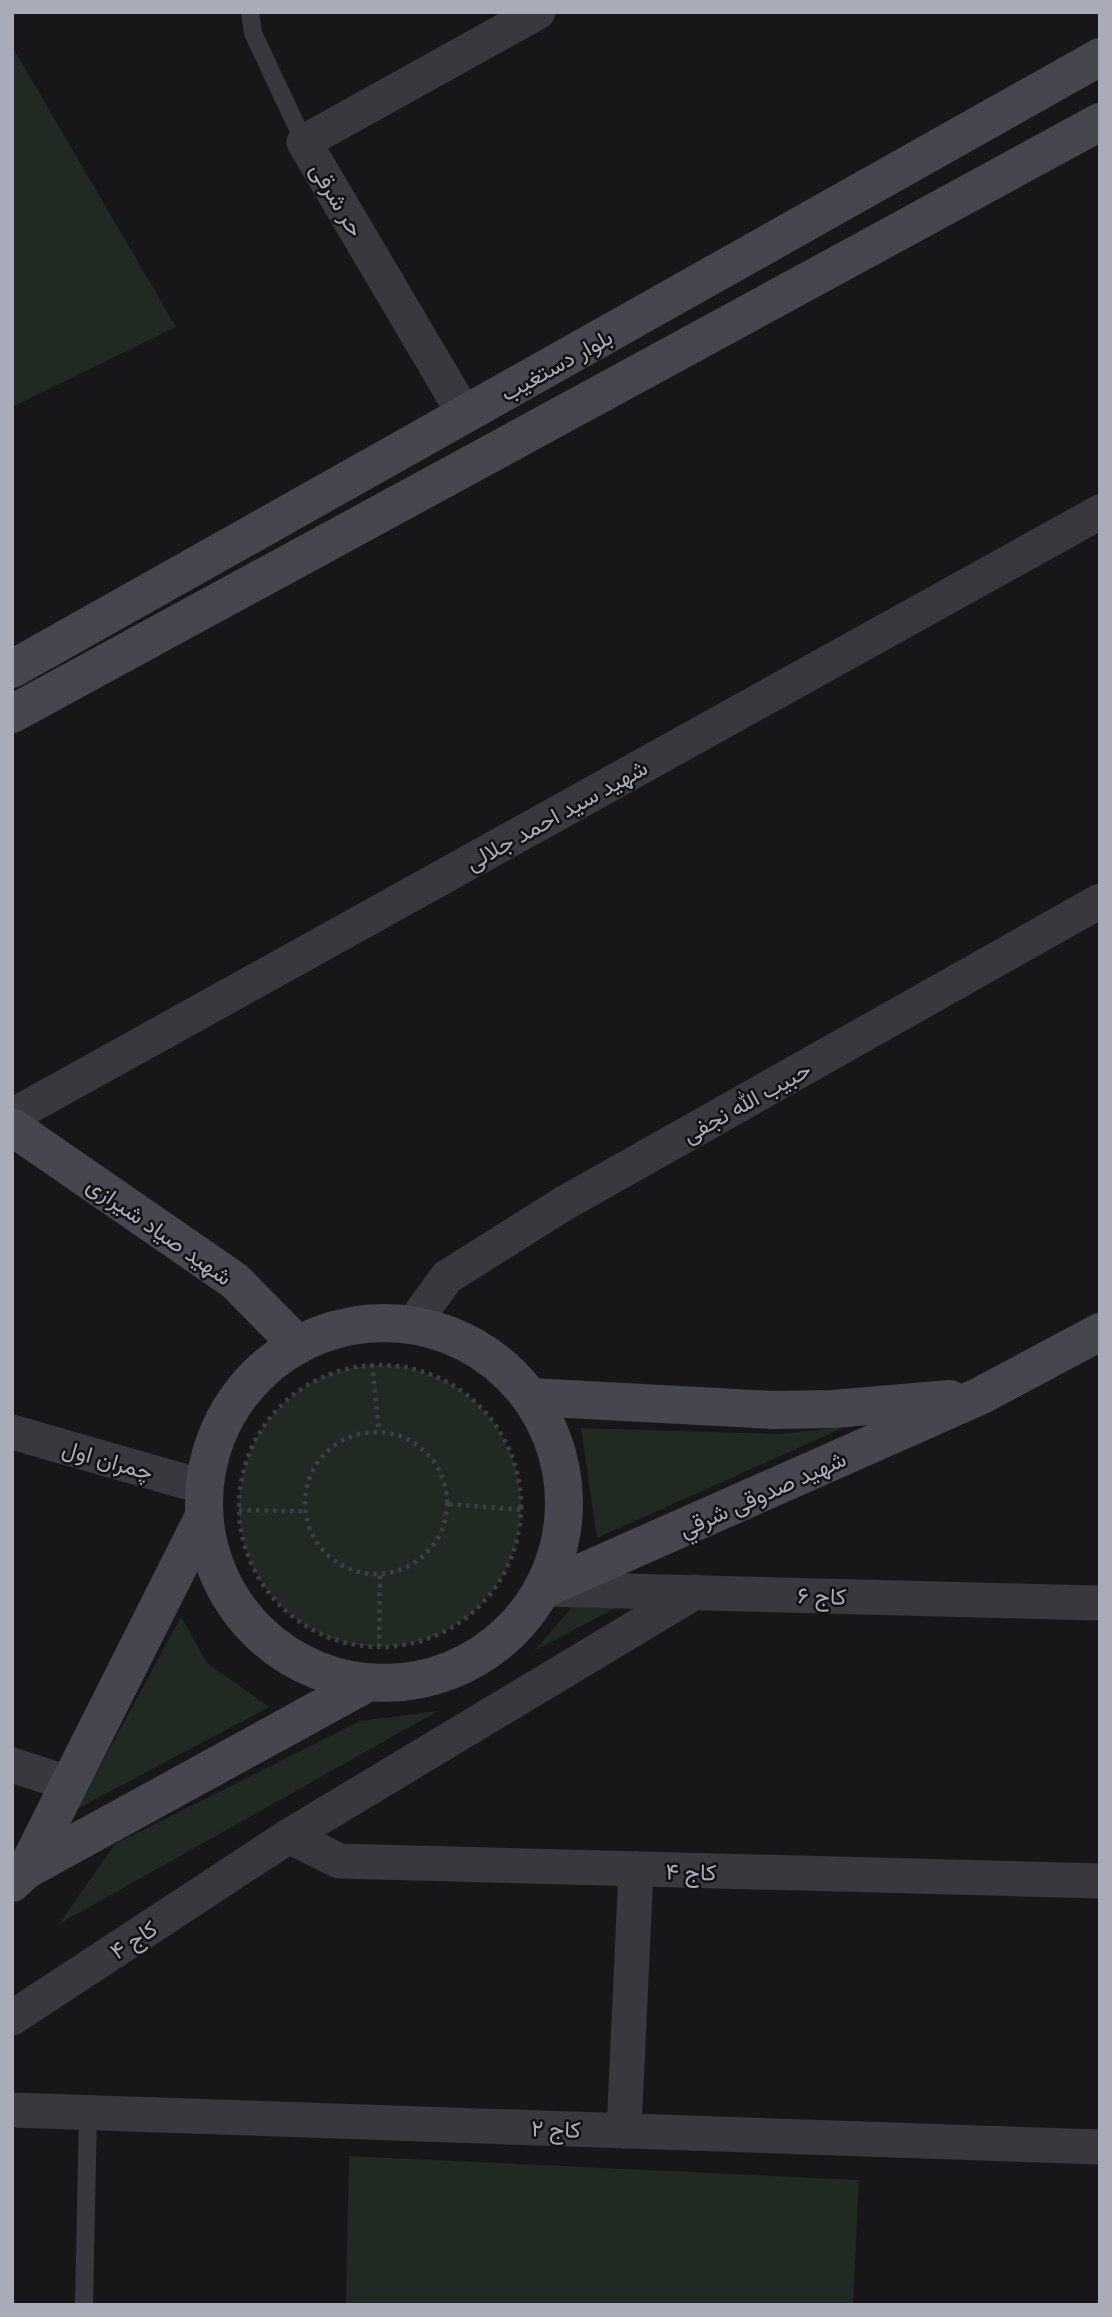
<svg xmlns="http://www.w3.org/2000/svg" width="1112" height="2317" font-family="'Open Sans',Vazirmatn,sans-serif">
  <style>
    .green { fill: #212923 }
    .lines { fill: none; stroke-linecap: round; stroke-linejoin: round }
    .path { stroke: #3e3f45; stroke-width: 4.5; stroke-dasharray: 3.5 5; stroke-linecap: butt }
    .lane { stroke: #38383e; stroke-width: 18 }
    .street { stroke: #38383e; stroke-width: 35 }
    .secondary { stroke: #46474e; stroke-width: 38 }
    .labels { text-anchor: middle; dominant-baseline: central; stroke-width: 5; stroke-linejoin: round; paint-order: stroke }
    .street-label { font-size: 23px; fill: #a9acb8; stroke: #121214 }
  </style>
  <rect width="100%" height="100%" fill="#171719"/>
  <!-- green -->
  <g class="green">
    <polygon points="12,46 176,327 12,407"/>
    <circle cx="380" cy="1506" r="141"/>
    <polygon points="845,1427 597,1538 581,1428 779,1434"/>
    <polygon points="574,1605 621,1605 534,1651"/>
    <polygon points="181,1617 207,1663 269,1707 77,1809"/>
    <polygon points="438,1711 59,1924 115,1844 360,1721"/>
    <polygon points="349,2156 859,2180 853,2305 346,2305"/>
  </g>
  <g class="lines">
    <!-- path -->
    <g class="path">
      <polyline points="372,1364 379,1431"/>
      <circle cx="380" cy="1506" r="141"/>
      <circle cx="376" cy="1503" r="71"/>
      <polyline points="449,1504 522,1510"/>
      <polyline points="239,1510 305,1511"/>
      <polyline points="379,1647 380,1575"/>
    </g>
    <!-- lane -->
    <g class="lane">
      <polyline points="250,12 253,33 304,142"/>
      <polyline points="84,2305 88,2112"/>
    </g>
    <!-- street -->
    <g class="street">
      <polyline points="465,415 304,142 538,12"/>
      <polyline points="12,1116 1100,512"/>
      <polyline points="412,1325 447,1277 563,1204 1100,901"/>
      <polyline points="12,1432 204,1487"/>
      <polyline points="544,1589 1100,1603"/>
      <polyline points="12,1765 70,1784"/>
      <polyline points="289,1836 339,1861 1100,1881"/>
      <polyline points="12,2018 289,1836 695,1592"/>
      <polyline points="12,2110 1100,2147"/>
      <polyline points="624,2131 636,1869"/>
    </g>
    <!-- secondary -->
    <g class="secondary">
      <polyline points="12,669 1100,57"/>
      <polyline points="12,714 1100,122"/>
      <polyline points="12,1127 235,1281 298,1345"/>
      <circle cx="384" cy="1503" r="180"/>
      <polyline points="531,1397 774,1410 833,1409 950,1399"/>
      <polyline points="544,1589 980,1396 1100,1332"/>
      <polyline points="26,1870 204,1516"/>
      <polyline points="12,1883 26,1870 367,1683"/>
    </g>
  </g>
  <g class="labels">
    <!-- street labels -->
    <g class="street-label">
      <text transform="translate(338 199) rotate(59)">حر شرقی</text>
      <text transform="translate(556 364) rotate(-29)">بلوار دستغیب</text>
      <text transform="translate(556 814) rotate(-29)">شهید سید احمد جلالی</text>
      <text transform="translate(746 1101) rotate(-29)">حبیب الله نجفی</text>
      <text transform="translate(160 1230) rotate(35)">شهید صیاد شیرازی</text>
      <text transform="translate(108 1459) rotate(16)">چمران اول</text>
      <text transform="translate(762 1493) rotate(-24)">شهید صدوقی شرقي</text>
      <text transform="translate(822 1595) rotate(2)">کاج ۶</text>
      <text transform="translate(691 1871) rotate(1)">کاج ۴</text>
      <text transform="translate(133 1939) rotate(-33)">کاج ۴</text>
      <text transform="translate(556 2128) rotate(2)">کاج ۲</text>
    </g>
  </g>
  <!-- border -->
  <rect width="1112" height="2317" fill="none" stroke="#a9acb8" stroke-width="28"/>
</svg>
